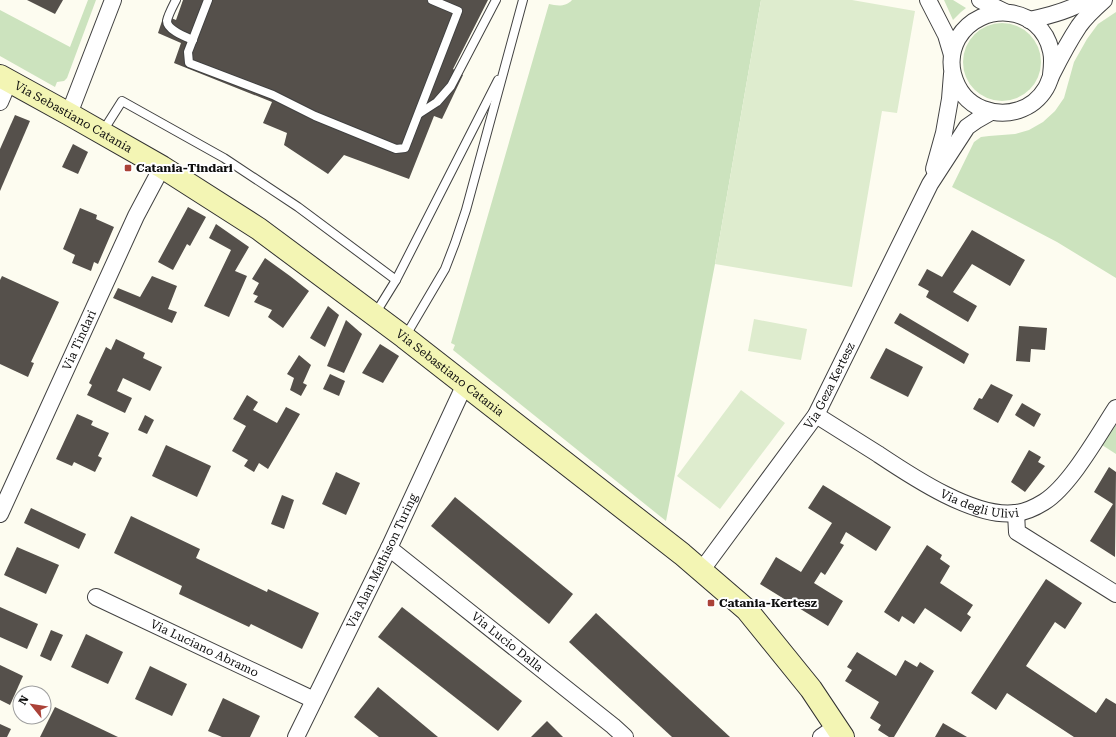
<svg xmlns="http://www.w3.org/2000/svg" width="1116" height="737" font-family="'Roboto Serif',serif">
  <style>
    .green { fill: #cce3be }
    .pitch { fill: #deecce }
    .building { fill: #55504b }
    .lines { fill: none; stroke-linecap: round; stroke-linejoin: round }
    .service-casing { stroke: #414141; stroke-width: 10 }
    .minor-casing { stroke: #414141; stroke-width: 18 }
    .secondary-casing { stroke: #303030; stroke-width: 24 }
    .service { stroke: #fff; stroke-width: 8 }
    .minor { stroke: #fff; stroke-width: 16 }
    .secondary { stroke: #f3f5b4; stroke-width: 22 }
    .poi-dot { fill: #ab4238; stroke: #fff; stroke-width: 1.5 }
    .labels { text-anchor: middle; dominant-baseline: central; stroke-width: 4; stroke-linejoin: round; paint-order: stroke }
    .street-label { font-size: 12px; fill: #0e0e0e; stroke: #fff }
    .poi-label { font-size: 12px; font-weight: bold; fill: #0e0e0e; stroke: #fff; text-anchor: start }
  </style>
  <rect width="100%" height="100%" fill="#fdfcf0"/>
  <!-- green -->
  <g class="green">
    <polygon points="88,0 96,0 67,78 64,81 57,82 55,87 0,56 0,10 70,47"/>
    <path d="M572 0H761L715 264 666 521 453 350 455 345 451 343 549 4C557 6 566 7 572 0Z"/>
    <polygon points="944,0 953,0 966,8 961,12 953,20"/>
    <polygon points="1116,12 1116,278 1057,242 952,187 974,142 981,137 989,136 1015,134 1029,130 1043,122 1055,111 1064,98 1074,62 1087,39 1098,24"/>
    <circle cx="1002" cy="62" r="39"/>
    <polygon points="1116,425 1116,454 1102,445"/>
  </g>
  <!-- pitch -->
  <g class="pitch">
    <polygon points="761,0 852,0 915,11 897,113 882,111 852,287 715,264"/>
    <polygon points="754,319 807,329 801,360 748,351"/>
    <polygon points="741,390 785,423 720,509 677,476"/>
  </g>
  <!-- building -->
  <g class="building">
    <polygon points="27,0 63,0 55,14"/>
    <polygon points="183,0 488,0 453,69 463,75 442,119 434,116 409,179 344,155 328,174 284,145 287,133 263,123 272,102 174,63 181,43 158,33 164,15 176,20"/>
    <polygon points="15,115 30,121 0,191 0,149"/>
    <polygon points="73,144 88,152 78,174 62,167"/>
    <polygon points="188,207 206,217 190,246 187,244 173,270 158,262"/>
    <polygon points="80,208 97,215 96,219 114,227 98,264 94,262 91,271 72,263 75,255 63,249"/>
    <polygon points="216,224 249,247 235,271 247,276 229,317 204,306 231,250 209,238"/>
    <polygon points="972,230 1025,260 1010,286 972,264 953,292 977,306 968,322 926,297 929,291 918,285 927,269 942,277"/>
    <polygon points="265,258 290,276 309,291 283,328 268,317 272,310 254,302 258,296 253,294 259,283 252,279"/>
    <polygon points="2,276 59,302 31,362 34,363 28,377 0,364 0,280"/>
    <polygon points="152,276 177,286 168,309 177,312 172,323 113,298 118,288 140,297"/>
    <polygon points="328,306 339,315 325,347 310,338"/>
    <polygon points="900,313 969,354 964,364 894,323"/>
    <polygon points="346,320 362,334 344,373 327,366"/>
    <polygon points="1019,326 1047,328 1045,350 1031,349 1030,362 1016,361"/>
    <polygon points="116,339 145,353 143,358 162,367 150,391 123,378 117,391 132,398 125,413 87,395 92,385 89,383 106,347 111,350"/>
    <polygon points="380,344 399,356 383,383 362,373"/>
    <polygon points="886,348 923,367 908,397 870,378"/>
    <polygon points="299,355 311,365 303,383 307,385 301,396 290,390 294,378 287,374"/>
    <polygon points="330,374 345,381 339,396 323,389"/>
    <polygon points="991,384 1013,395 998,423 973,409 979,398 982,399"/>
    <polygon points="247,395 258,402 253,410 277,423 286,407 300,414 268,469 259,463 254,472 244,466 248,460 232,451 246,426 233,419"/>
    <polygon points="1022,403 1041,414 1034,427 1015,415"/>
    <polygon points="77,414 93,421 91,425 109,433 98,456 102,458 95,472 74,462 72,466 56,459"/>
    <polygon points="145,415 154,420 147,434 138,430"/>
    <polygon points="166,445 211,466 197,497 152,476"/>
    <polygon points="1029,450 1041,457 1038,462 1045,466 1025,492 1011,482"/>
    <polygon points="1109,467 1116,472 1115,557 1090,541 1113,504 1094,492"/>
    <polygon points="336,472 360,483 346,515 322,504"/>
    <polygon points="823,485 891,527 876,551 846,532 840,543 844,545 825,575 821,572 814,583 843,601 828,626 760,584 776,557 801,572 832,523 808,508"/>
    <polygon points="282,495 294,500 284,529 271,524"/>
    <polygon points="455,497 573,594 549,624 431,526"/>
    <polygon points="31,508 86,534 79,549 24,523"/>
    <polygon points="131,516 200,549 196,558 267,592 268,589 319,613 302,649 251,624 249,627 179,594 182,586 114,553"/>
    <polygon points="927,545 942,555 940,559 950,566 940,583 973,605 967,614 971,617 961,632 925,608 914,624 902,616 899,622 884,612"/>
    <polygon points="17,547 59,565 46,594 4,575"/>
    <polygon points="1046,579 1082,603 1065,629 1055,622 1026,666 1096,713 1106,698 1116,704 1116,737 1074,737 1007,693 996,710 971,693"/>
    <polygon points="0,607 38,624 27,649 0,637"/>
    <polygon points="402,607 522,701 498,731 378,637"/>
    <polygon points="596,613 730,737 672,737 569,642"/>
    <polygon points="51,630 63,635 51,661 40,656"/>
    <polygon points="86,634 123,652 108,684 71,667"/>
    <polygon points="857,652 896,676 905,660 917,667 920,662 934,671 894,737 889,737 878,730 881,725 870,718 879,702 845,681 852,670 847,667"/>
    <polygon points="0,665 23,676 10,705 0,700"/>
    <polygon points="150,666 187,684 172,716 135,699"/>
    <polygon points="378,687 438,737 379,737 354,717"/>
    <polygon points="223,698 260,716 250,737 222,737 208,731"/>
    <polygon points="55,707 118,737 40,737"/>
    <polygon points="547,721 563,737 531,737"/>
    <polygon points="943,723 967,737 935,737"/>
    <polygon points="0,724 11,729 7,737 0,737"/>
  </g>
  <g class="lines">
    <!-- service casing -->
    <g class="service-casing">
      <g id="service">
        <path d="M176 0C173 6 168 15 167 21 167 30 186 37 193 40"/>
        <polyline points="208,0 188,52 189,63 273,95 315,116 396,149 405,148 458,11 432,0"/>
        <polyline points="420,113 437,102 451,86 496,0"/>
        <polyline points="103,131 122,101 224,158 298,207 396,280"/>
        <polyline points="375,314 396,280 498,80"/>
        <polyline points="405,337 445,269 455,243 466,210 523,0"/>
      </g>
    </g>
    <!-- minor casing -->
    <g class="minor-casing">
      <g id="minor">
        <polyline points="928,0 946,35 952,55"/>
        <polyline points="980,0 1005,12"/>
        <path d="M1029 20C1049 16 1069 11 1087 0"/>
        <path d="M1051 75C1052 67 1053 59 1051 51 1041 5 981 0 958 38 952 49 950 62 953 74 957 89 967 103 983 109 1007 118 1033 110 1046 88 1049 83 1050 78 1052 74 1060 58 1069 41 1079 26 1086 16 1095 8 1104 0"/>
        <polyline points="0,102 9,81"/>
        <polyline points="69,114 113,0"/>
        <polyline points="934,169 944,133 950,99 952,74"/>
        <path id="s1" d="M816 415C837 428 857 441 878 454 911 476 975 519 1016 513 1025 512 1036 507 1044 502 1070 486 1099 434 1116 408"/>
        <polyline points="1016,513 1017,532 1116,594"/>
        <path id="s2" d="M0 514 136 216 162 167"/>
        <path id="s3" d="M389 548 613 726 625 737"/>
        <path id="s4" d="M701 571 816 415 930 184 967 127 977 120 991 112"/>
        <path id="s5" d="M96 597 314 700"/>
        <path id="s6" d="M296 737 389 548 465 384"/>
        <polyline points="821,737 837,726"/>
      </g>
    </g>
    <!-- secondary casing -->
    <g class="secondary-casing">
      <g id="secondary">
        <path id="s7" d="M0 76 69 114 162 167 259 229 404 337 682 554 747 610 811 689 843 737"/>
      </g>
    </g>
    <!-- service -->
    <use href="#service" class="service"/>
    <!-- minor -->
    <use href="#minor" class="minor"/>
    <!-- secondary -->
    <use href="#secondary" class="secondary"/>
  </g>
  <!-- markers -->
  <g class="poi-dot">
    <rect x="124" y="164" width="8" height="8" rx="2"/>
    <rect x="707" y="599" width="8" height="8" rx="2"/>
  </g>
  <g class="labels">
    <!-- street labels -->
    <g class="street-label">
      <text stroke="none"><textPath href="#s7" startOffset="84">Via Sebastiano Catania</textPath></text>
      <text stroke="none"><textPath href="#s2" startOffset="191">Via Tindari</textPath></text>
      <text stroke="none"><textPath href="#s7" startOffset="540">Via Sebastiano Catania</textPath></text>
      <text stroke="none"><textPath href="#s4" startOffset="226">Via Geza Kertesz</textPath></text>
      <text stroke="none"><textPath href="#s1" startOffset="188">Via degli Ulivi</textPath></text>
      <text stroke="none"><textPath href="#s6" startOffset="196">Via Alan Mathison Turing</textPath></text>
      <text stroke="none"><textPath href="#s3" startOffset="151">Via Lucio Dalla</textPath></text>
      <text stroke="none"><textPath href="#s5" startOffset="120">Via Luciano Abramo</textPath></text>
    </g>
    <!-- poi labels -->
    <g class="poi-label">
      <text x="136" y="168">Catania-Tindari</text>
      <text x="719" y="603">Catania-Kertesz</text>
    </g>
  </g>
  <!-- north arrow -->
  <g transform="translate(32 705) rotate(300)"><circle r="19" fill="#ffffff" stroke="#9f9f9f"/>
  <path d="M0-3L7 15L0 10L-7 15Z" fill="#ab4238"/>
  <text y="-6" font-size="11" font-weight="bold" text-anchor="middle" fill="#0e0e0e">N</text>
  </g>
</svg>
